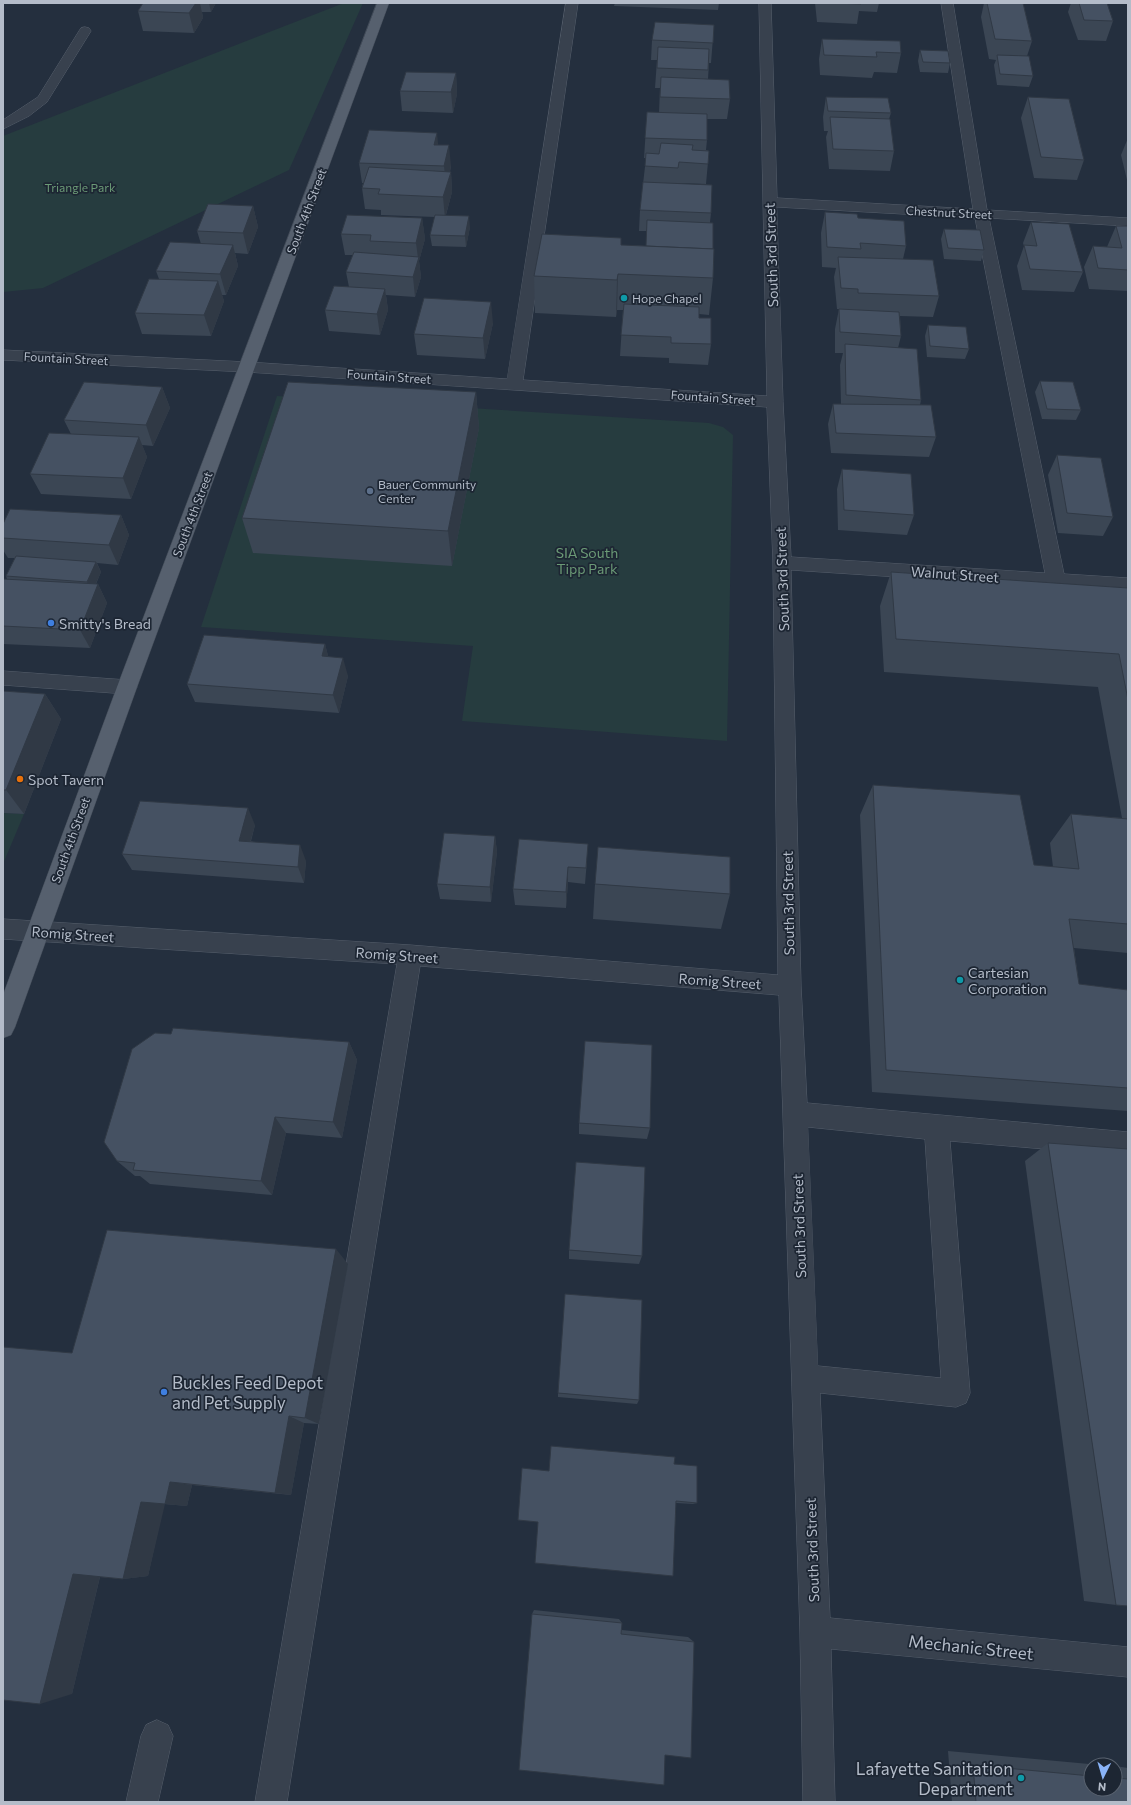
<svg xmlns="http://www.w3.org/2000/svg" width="1131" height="1805" font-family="Commissioner,sans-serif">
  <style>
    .green { fill: #263c3f }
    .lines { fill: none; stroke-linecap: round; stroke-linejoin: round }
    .minor-casing { stroke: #565f6c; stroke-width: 1 }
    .major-casing { stroke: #414a57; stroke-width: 1 }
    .minor { fill: #38414e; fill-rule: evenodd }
    .major { fill: #56606e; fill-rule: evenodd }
    .wall { fill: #3b4654 }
    .shaded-wall { fill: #303945 }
    .building { fill: #455162; stroke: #303945 }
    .culture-dot { fill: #0f9aa8; stroke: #1d2633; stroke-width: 1.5 }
    .service-dot { fill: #5c6f8a; stroke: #1d2633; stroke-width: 1.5 }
    .shop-dot { fill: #3f7fe0; stroke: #1d2633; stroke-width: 1.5 }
    .food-dot { fill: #e8710a; stroke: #1d2633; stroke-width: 1.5 }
    .labels { text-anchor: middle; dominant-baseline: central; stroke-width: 3.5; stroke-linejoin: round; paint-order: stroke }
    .far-park-label { font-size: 12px; fill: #6b9a76; stroke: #1d2633 }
    .far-street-label { font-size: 12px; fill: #b4bcc9; stroke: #1d2633 }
    .far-poi-label { font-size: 12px; fill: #b4bcc9; stroke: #1d2633; text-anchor: start }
    .street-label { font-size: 14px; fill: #b4bcc9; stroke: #1d2633 }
    .park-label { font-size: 14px; fill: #6b9a76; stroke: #1d2633 }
    .poi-label { font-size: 14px; fill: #b4bcc9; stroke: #1d2633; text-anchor: start }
    .near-poi-label { font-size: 17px; fill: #b4bcc9; stroke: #1d2633; text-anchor: start }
    .near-street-label { font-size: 17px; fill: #b4bcc9; stroke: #1d2633 }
  </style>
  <rect width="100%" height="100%" fill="#242f3e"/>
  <!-- green -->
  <g class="green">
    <polygon points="344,3 363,3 289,170 43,288 3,292 3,136"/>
    <polygon points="277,396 709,423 723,427 733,435 727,741 462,721 473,646 201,627"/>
    <polygon points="3,813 24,814 3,864"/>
  </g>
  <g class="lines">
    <!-- minor casing -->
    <g class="minor-casing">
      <g id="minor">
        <path d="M566 3H578L523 380 767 396 759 3H771L777 198 973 209 941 3H953L987 210 1128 218V226L989 218 1064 574 1128 578V592L791 570 801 986 807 1103 1128 1132V1156L950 1141 970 1393 966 1403 956 1407 820 1393 830 1618 1128 1647V1677L831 1649 835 1802H803L800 1632 779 995 420 966 287 1802H255L397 964 3 939V919L410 945 778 975 773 563 767 407 247 372 3 360V350L247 362 507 379ZM777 207 975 218 1045 573 791 557 783 402ZM808 1127 925 1139 941 1378 818 1366Z"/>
        <polygon points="85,27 89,28 91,31 47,102 29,116 3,129 3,120 38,97 79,31 81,28"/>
        <polygon points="3,671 127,680 134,682 137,687 134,692 127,694 3,685"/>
        <polygon points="157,1720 168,1725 173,1736 158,1802 126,1802 141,1736 146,1725"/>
      </g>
    </g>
    <!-- major casing -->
    <g class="major-casing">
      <polygon id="major" points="377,3 389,3 137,687 15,1027 11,1035 3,1038 3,995 117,687"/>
    </g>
    <!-- minor -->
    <use href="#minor" class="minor"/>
    <!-- major -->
    <use href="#major" class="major"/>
  </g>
  <!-- wall -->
  <g class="wall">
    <polygon points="143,3 216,3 211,12 202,12 203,18 194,33 143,31 138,11"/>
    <polygon points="615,3 719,3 718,10 614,6"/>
    <polygon points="815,3 879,3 877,12 859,11 857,24 817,22"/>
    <polygon points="984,3 1023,3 1032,41 1027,56 1033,76 1029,87 997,85 994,65 996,60 989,59 981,17"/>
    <polygon points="1071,3 1107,3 1113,21 1106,41 1078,40 1068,12"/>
    <polygon points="714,25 711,63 709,63 708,79 730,99 727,119 707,119 707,140 706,150 709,151 706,184 677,183 711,213 710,222 713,278 709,315 699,314 699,318 711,344 708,365 669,363 669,358 620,356 623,310 617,310 616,317 535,313 534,276 621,245 646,246 647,231 639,231 640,210 646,158 644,158 647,112 659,113 660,88 655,88 657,60 651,60 652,40"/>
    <polygon points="822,39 901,53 897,73 874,72 872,78 820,75 819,59"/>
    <polygon points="920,50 950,63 948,73 920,72 918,61"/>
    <polygon points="456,73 457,94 453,113 402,111 400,91"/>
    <polygon points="826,97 891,113 889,119 894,151 890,171 829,169 826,137 828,131 824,131 823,117"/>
    <polygon points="1028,97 1084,160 1077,180 1034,178 1021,118"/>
    <polygon points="1128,138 1128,184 1121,155"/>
    <polygon points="438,145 451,166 450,172 451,172 452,192 446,215 470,227 466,247 432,246 430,235 435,217 381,215 381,210 365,209 362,188 363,183 362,183 359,163"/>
    <polygon points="253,206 258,227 248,254 235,253 238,266 226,295 222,295 224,301 211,336 142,334 135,313 159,279 156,271 201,244 197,231"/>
    <polygon points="825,212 858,218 906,246 903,259 939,296 933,317 900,316 901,336 898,348 921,400 920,405 936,437 929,457 831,453 828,424 833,404 841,404 840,365 843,353 835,353 835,329 839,309 837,309 834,277 836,268 822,267 821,233"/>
    <polygon points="422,218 425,239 419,261 421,277 415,297 386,295 388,310 380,335 329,331 325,310 349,287 346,272 353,255 345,255 341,234"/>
    <polygon points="1031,222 1083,272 1074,292 1022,290 1017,266 1024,246 1023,243"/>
    <polygon points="1116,226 1128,226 1128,291 1089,289 1084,267 1093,246 1107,247"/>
    <polygon points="944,229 984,250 981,261 944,259 941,239"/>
    <polygon points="493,323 485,359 417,355 414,334"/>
    <polygon points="928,325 969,349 965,359 927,357 925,336"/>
    <polygon points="1040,381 1081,410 1076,420 1042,419 1035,392"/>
    <polygon points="162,387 170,408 153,446 142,445 147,457 131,499 41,494 30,474 71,434 64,420"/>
    <polygon points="476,392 479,428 452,566 253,553 242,518"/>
    <polygon points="1057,455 1113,517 1103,536 1058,533 1048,475"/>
    <polygon points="842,469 914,515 907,535 838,530 837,489"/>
    <polygon points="121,515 129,535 118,565 97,563 101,572 96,584 98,584 107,603 90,648 3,644 3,579 7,579 6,576 15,558 8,558 3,550 3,524"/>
    <polygon points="891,572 1128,588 1128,953 1074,948 1079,984 1128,990 1128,1111 872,1092 860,815 873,785 1034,865 1053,867 1050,843 1071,814 1122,818 1098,687 884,672 880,606"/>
    <polygon points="325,644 328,656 348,676 339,713 195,702 187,684"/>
    <polygon points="3,691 45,694 61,719 24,814 3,813"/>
    <polygon points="255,825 251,841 306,861 304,883 132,870 122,854"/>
    <polygon points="495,836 497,852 491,902 440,899 437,884"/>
    <polygon points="519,839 587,860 585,884 568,882 566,908 515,905 513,889"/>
    <polygon points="595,884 730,894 721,929 593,919"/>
    <polygon points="171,1034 349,1042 357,1060 342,1138 286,1133 272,1195 150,1184 140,1176 135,1176 117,1161"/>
    <polygon points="579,1123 650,1128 647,1139 579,1134"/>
    <polygon points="1048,1143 1116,1605 1084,1601 1025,1161"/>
    <polygon points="569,1250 642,1256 639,1264 569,1259"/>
    <polygon points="348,1264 319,1424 304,1423 291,1495 192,1485 187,1506 164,1504 148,1576 123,1579 100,1577 72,1694 72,1353"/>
    <polygon points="558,1393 639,1400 637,1404 558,1397"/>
    <polygon points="674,1464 697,1503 693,1504 676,1503 538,1522 518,1520 549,1471"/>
    <polygon points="534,1610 619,1619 622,1623 622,1630 688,1637 694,1642 691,1758 532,1614"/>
    <polygon points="948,1751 1100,1765 1091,1765 1091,1789 1115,1789 1115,1766 1128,1768 1128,1802 952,1802"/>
  </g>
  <!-- shaded-wall -->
  <g class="shaded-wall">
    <polygon points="196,3 200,3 203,18 194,33 189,13"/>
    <polygon points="209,3 216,3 211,12"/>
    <polygon points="456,73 457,94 453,113 451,92"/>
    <polygon points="437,133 439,153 434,145"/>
    <polygon points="449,145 451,166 446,187 444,166"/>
    <polygon points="451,172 452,192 445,218 443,197"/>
    <polygon points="253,206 258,227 248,254 243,233"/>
    <polygon points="469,216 470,227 466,247 465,236"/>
    <polygon points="422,218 425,239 419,261 421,277 415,297 413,277 418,258 416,243"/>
    <polygon points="233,245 238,266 226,295 220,274"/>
    <polygon points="618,274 617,310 616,317 617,280"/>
    <polygon points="218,281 224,301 211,336 204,315"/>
    <polygon points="385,289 388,310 380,335 377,314"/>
    <polygon points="491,302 493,323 485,359 483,338"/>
    <polygon points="162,387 170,408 153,446 146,425"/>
    <polygon points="476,392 479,428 452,566 448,531"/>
    <polygon points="139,437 147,457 131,499 123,478"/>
    <polygon points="121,515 129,535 118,565 109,545"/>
    <polygon points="96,562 101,572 92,592 87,582"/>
    <polygon points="98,584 107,603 90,648 80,630"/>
    <polygon points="325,644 330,663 322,656"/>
    <polygon points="343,658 348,676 339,713 333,695"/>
    <polygon points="45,694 61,719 24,814 6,790"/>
    <polygon points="248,808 255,825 246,857 239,841"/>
    <polygon points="495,836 497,852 491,902 490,887"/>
    <polygon points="300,845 306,861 304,883 298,867"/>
    <polygon points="568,867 568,882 566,908 566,892"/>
    <polygon points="349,1042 357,1060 342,1138 333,1122"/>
    <polygon points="275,1117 286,1133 272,1195 261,1181"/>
    <polygon points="336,1249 348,1264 319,1424 305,1418"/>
    <polygon points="289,1416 304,1423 291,1495 275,1493"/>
    <polygon points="170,1482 192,1485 187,1506 165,1504"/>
    <polygon points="141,1502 165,1504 148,1576 123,1579"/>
    <polygon points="101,1572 72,1694 40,1704 73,1574"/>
  </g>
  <!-- building -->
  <g class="building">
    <polygon points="143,3 196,3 189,13 138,11"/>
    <polygon points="835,3 861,3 861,4"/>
    <polygon points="987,3 1023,3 1032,41 995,39"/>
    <polygon points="1079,3 1107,3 1113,21 1084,20"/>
    <polygon points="655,22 714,25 713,43 652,40"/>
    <polygon points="822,39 900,41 901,53 876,52 877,57 824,55"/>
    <polygon points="658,47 709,49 708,70 657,68"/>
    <polygon points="920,50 948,51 950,63 923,62"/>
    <polygon points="997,55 1029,56 1033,76 1000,74"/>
    <polygon points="406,72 456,73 451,92 400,91"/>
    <polygon points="661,77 729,80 730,99 660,97"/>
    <polygon points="826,97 888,98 891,113 828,111"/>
    <polygon points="1028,97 1069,99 1084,160 1041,157"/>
    <polygon points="647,112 707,114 707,140 645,138"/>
    <polygon points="830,117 890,119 894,151 833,149"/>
    <polygon points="369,130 437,133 434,145 449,145 444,166 359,163"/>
    <polygon points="661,143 693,145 692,150 709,151 708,164 679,162 678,168 645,166 646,153 659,154"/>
    <polygon points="369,167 451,172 443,197 378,194 380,189 362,188"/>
    <polygon points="643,182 712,185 711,213 640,210"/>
    <polygon points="208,204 253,206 243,233 197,231"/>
    <polygon points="825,212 857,214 858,218 904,221 906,246 860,243 861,249 827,247"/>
    <polygon points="347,215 422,218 416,243 370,241 371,235 341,234"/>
    <polygon points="435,215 469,216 465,236 430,235"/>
    <polygon points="647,220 713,223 713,249 646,246"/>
    <polygon points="1031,222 1069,224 1083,272 1030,269 1024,245 1037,246"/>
    <polygon points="1116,226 1128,226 1128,270 1098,268 1093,246 1122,248"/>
    <polygon points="944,229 980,230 984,250 948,248"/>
    <polygon points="542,234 621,238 621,245 714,249 713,278 618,274 617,280 534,276"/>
    <polygon points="170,242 233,245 220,274 156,271"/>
    <polygon points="354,252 419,257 413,277 346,272"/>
    <polygon points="838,257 933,260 939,296 858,293 858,289 841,288"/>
    <polygon points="149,279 218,281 204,315 135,313"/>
    <polygon points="334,286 385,289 377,314 325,310"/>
    <polygon points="424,298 491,302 483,338 414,334"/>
    <polygon points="624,304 699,307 699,318 711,318 711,344 671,343 671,337 621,335"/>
    <polygon points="839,309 899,312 901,336 840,332"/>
    <polygon points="928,325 966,327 969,349 930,346"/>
    <polygon points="845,344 917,349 921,400 846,395"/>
    <polygon points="1040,381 1073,382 1081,410 1047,409"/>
    <polygon points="84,382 162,387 146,425 64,420"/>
    <polygon points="288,382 476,392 448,531 242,518"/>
    <polygon points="833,404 931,405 936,437 836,433"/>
    <polygon points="49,433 139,437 123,478 30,474"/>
    <polygon points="1057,455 1101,458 1113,517 1067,513"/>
    <polygon points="842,469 911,474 914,515 844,510"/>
    <polygon points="10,509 121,515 109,545 3,538 3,524"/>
    <polygon points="16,556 96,562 87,582 6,576"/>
    <polygon points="891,572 1128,588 1128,700 1119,654 896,639"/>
    <polygon points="3,579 98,584 80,630 3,626"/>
    <polygon points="204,635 325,644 322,656 343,658 333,695 187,684"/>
    <polygon points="3,691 45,694 6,790 3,790"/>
    <polygon points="873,785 1020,795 1034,865 1079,869 1071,814 1128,819 1128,924 1069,919 1079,984 1128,990 1128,1088 886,1070"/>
    <polygon points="140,801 248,808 239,841 300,845 298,867 122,854"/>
    <polygon points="444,833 495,836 490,887 437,884"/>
    <polygon points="519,839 588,844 586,868 568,867 566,892 513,889"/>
    <polygon points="598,847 730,857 730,894 595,884"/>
    <polygon points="173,1028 349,1042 333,1122 275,1117 261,1181 133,1170 135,1163 117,1161 104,1142 132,1049 155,1033 171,1034"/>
    <polygon points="585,1041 652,1045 650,1128 579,1123"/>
    <polygon points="1048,1143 1128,1149 1128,1606 1116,1605"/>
    <polygon points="576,1162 645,1167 642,1256 569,1250"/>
    <polygon points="107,1230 336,1249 305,1418 289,1416 275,1493 170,1482 165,1504 141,1502 123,1579 73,1574 40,1704 3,1700 3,1347 72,1353"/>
    <polygon points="565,1294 642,1300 639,1400 558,1393"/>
    <polygon points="551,1446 675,1457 674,1464 697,1466 697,1503 676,1501 673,1576 535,1563 538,1522 518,1520 522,1468 549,1471"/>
    <polygon points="532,1614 622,1623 621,1634 694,1642 691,1758 665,1755 664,1785 519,1770"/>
    <polygon points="973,1765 1091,1776 1091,1789 1115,1789 1115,1778 1128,1779 1128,1802 976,1802"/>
  </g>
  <!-- markers -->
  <g class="culture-dot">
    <circle cx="624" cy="298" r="4"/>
    <circle cx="960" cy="980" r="4"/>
    <circle cx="1021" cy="1778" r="4"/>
  </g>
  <circle class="service-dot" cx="370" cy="491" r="4"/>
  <g class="shop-dot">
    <circle cx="51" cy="623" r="4"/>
    <circle cx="164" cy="1392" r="4"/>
  </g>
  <circle class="food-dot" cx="20" cy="779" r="4"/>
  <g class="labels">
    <!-- far-park labels -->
    <g class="far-park-label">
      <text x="80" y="187">Triangle Park</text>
    </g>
    <!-- far-street labels -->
    <g class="far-street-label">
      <text transform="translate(306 211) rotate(-69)">South 4th Street</text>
      <text transform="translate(949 212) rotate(3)">Chestnut Street</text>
      <text transform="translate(66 358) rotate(3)">Fountain Street</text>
      <text transform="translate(389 376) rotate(4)">Fountain Street</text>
      <text transform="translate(713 397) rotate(4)">Fountain Street</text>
      <text transform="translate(192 514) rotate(-69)">South 4th Street</text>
      <text transform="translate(70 840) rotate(-70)">South 4th Street</text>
    </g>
    <!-- far-poi labels -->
    <g class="far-poi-label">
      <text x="632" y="298">Hope Chapel</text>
      <text x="378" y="484">Bauer Community<tspan x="378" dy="14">Center</tspan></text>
    </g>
    <!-- street labels -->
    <g class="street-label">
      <text transform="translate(771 255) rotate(-92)">South 3rd Street</text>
      <text transform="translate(955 574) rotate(4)">Walnut Street</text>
      <text transform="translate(782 579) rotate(-92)">South 3rd Street</text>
      <text transform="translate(788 903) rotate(-91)">South 3rd Street</text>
      <text transform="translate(73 934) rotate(4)">Romig Street</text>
      <text transform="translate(397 955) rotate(4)">Romig Street</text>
      <text transform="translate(720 981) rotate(4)">Romig Street</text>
      <text transform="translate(799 1226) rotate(-92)">South 3rd Street</text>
      <text transform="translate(812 1550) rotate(-92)">South 3rd Street</text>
    </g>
    <!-- park labels -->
    <g class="park-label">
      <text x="587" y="552">SIA South<tspan x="587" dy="16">Tipp Park</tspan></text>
    </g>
    <!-- poi labels -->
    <g class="poi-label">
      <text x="59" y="623">Smitty's Bread</text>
      <text x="28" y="779">Spot Tavern</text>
      <text x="968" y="972">Cartesian<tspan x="968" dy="16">Corporation</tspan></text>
    </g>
    <!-- near-poi labels -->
    <g class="near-poi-label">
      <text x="172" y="1382">Buckles Feed Depot<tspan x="172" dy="20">and Pet Supply</tspan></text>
      <text x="1013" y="1768" text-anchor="end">Lafayette Sanitation<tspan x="1013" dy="20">Department</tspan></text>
    </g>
    <!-- near-street labels -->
    <g class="near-street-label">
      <text transform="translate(971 1647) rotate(6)">Mechanic Street</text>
    </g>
  </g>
  <!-- border -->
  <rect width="1131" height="1805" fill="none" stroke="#b4bcc9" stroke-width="8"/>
  <!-- north arrow -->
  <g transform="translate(1103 1777) rotate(185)"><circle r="19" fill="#1d2633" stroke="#59626f"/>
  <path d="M0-3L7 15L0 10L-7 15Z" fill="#8ab4f8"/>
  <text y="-6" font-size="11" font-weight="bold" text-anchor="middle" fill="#b4bcc9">N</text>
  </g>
</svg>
